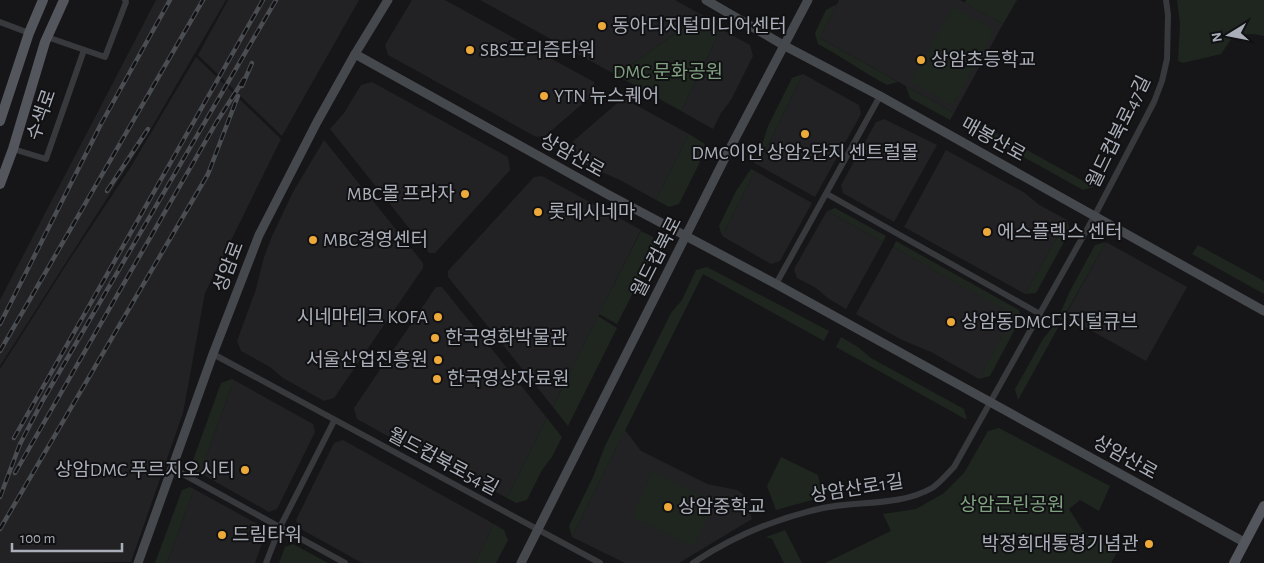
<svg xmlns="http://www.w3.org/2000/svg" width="1264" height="563" font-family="'Alegreya Sans','Noto Sans KR',sans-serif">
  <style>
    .built { fill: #222225 }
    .green { fill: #1e261f }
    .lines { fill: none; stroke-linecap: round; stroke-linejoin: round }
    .street { stroke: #37393d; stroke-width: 6 }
    .secondary { stroke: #45484d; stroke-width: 9 }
    .primary { stroke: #53565c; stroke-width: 10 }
    .rail-casing { stroke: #4a4d52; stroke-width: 4.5 }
    .rail { stroke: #111113; stroke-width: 2.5; stroke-dasharray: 8; stroke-linecap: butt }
    .poi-dot { fill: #eda93a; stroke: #111113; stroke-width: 2 }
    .labels { text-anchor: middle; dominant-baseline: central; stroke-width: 4; stroke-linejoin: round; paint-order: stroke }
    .poi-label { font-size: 19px; fill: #a9aeb8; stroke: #111113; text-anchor: start }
    .park-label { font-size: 19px; fill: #80a281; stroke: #111113 }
    .street-label { font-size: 19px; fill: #a9aeb8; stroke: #111113 }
  </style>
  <rect width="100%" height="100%" fill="#161618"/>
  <!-- built -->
  <g class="built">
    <polygon points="156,0 226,0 146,137 0,366 0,300"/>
    <polygon points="228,0 359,0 282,136 198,55"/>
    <polygon points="412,0 445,0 594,82 595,93 545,136 536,137 388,55 385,45"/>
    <polygon points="480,0 675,0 702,15 616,75"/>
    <polygon points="839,0 960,0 1003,24 954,113 820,38"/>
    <polygon points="721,29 750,45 753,56 731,100 721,113 713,129 681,111"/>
    <polygon points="196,57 281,139 205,293 183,413 131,562 0,563 0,369 70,259 130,168"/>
    <polygon points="803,74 859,105 861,114 815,197 758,165"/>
    <polygon points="372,82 508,157 510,170 435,253 429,253 330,129 344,113 361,85"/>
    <polygon points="623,98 689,134 656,200 620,180 590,167 571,157 570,144"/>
    <polygon points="884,119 937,145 894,222 843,193 841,185 876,122"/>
    <polygon points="324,140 423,263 423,268 334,398 324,401 283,378 270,367 241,351 237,341 256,289 264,257 272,236 293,192"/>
    <polygon points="946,150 1025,193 1038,204 1067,220 1025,294 904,227"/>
    <polygon points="755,171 812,203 780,261 771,264 722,236"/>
    <polygon points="542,176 641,230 553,407 448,277 448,271 534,177"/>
    <polygon points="827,211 883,242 846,309 829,299 816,288 797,278 794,269"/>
    <polygon points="1106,242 1187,287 1146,361 1065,316"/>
    <polygon points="893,247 1015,315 979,379 931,352 900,339 856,314"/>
    <polygon points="436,287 442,287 547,418 507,498 481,484 451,471 357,419 354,408"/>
    <polygon points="234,380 313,424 315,432 277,509 269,512 200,473"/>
    <polygon points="625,430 641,451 707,484 737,490 744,495 752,519 679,563 625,563 572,537"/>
    <polygon points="343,440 494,524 475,563 362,563 299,528 296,520 334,443"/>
    <polygon points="194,489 263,527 265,535 255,563 167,563"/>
  </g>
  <!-- green -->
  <g class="green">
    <polygon points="966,0 1017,0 1003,24 965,3"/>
    <polygon points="1177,0 1264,0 1264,36 1253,34 1234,35 1221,54 1183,63 1178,61 1180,24"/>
    <path d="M837 4 820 38 898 82 887 85C863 72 842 57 818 44L815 33 826 10Z"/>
    <polygon points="953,7 995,30 952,106 910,82"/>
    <polygon points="702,15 721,29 681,111 616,75"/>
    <polygon points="803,74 758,165 754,163 761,148 768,126 792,78"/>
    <polygon points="906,86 954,113 950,120 910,98"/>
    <polygon points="965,116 1094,187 1083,190 982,134 960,126"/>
    <polygon points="689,134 705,144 699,164 679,204 669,207 656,200"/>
    <polygon points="751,169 755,171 722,236 719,226 736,191"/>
    <polygon points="835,208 886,236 883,242 827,211"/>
    <polygon points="1067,220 1070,231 1036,293 1025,294"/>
    <polygon points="641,231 653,237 656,248 617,324 599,314"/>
    <polygon points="896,241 1019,310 1021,318 990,376 979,379 1014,315 893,247"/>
    <polygon points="1106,242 1062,320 1058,318 1070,291 1095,245"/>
    <polygon points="1198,245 1264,281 1264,294 1192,254"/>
    <polygon points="707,267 829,331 824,341 703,274 572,537 569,526 593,477 605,446 662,331 671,313 682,300 696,270"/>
    <polygon points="598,316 617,328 568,426 553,407"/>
    <polygon points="1055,324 1059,326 1018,400 1015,389 1043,339"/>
    <polygon points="841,337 858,347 871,358 964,409 967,420 836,347"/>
    <polygon points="232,379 234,380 200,473 195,471 192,463 221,383"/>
    <polygon points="547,418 562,437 552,457 542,470 527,500 516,503 507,498"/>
    <polygon points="999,428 1110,486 1099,511 1080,500 1069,509 1083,531 1118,551 1111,563 825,563 891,531 883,514 916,509 944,493 964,473 988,431"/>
    <polygon points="781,457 818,475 823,497 776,510 767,486"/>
    <polygon points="652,471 715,502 696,543 690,545 634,517 634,511"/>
    <polygon points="190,487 194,489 167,563 155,563 182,490"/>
    <polygon points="494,524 504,530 508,540 496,563 475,563"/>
    <polygon points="785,530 802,563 784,563 772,539 766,537"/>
    <polygon points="293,544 328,563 279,563 285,547"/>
  </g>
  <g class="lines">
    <!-- street -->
    <g class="street">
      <polyline points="0,22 29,33"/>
      <polyline points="47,37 105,57 126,2 125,0"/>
      <polyline points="13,149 46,159 84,50"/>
      <polyline points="827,194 1040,314"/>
      <polyline points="776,284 880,96"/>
      <polyline points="213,354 600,563"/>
      <polyline points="172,468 345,563"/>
      <polyline points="266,563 280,527 334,421"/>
      <path d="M693 563C732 537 777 518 823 508 858 501 901 506 932 488 940 483 947 474 954 467L1095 215 1154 102 1162 81 1167 59 1168 15 1166 0"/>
    </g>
    <!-- secondary -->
    <g class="secondary">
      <polyline points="706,0 785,46 880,96 1264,311"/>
      <polyline points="355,54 607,194 776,284 1244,542"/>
      <polyline points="138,563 213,354 259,235 317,122 355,54 388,0"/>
      <polyline points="521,563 728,152 808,0"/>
    </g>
    <!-- primary -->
    <g class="primary">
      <polyline points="0,121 29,33 43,0"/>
      <polyline points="0,184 13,149 45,42 64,0"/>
      <polyline points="1234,563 1264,506"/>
    </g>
    <!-- rail casing -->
    <g class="rail-casing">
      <g id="rail">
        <polyline points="242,86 252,63"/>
        <polyline points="107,191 148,129"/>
        <polyline points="0,324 101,124 170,0"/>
        <polyline points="0,351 203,0"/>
        <polyline points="14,438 263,0"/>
        <polyline points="15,473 216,123 244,79"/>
        <polyline points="0,497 20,444 43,400 276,0"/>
        <polyline points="0,529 208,174 238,96"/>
      </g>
    </g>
    <!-- rail -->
    <use href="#rail" class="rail"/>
  </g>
  <!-- markers -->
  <g class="poi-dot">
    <circle cx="602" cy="26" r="5"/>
    <circle cx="470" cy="50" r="5"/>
    <circle cx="921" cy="60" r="5"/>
    <circle cx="544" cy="96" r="5"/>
    <circle cx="805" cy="134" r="5"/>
    <circle cx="465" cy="194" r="5"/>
    <circle cx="538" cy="212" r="5"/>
    <circle cx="987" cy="232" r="5"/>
    <circle cx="313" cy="240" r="5"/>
    <circle cx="438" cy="317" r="5"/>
    <circle cx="951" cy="322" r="5"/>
    <circle cx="435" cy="338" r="5"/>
    <circle cx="438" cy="360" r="5"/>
    <circle cx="437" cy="379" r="5"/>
    <circle cx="245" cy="470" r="5"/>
    <circle cx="668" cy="507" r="5"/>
    <circle cx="222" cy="535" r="5"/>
    <circle cx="1149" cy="544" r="5"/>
  </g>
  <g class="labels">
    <!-- poi labels -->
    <g class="poi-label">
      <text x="612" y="26">동아디지털미디어센터</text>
      <text x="480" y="50">SBS프리즘타워</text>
      <text x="931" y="60">상암초등학교</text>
      <text x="554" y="96">YTN 뉴스퀘어</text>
      <text x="805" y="153" text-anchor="middle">DMC이안 상암2단지 센트럴몰</text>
      <text x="455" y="194" text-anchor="end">MBC몰 프라자</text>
      <text x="548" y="212">롯데시네마</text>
      <text x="997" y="232">에스플렉스 센터</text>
      <text x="323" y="240">MBC경영센터</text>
      <text x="428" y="317" text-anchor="end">시네마테크 KOFA</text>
      <text x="961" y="322">상암동DMC디지털큐브</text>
      <text x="445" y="338">한국영화박물관</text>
      <text x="428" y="360" text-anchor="end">서울산업진흥원</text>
      <text x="447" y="379">한국영상자료원</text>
      <text x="235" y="470" text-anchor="end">상암DMC 푸르지오시티</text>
      <text x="678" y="507">상암중학교</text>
      <text x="232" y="535">드림타워</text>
      <text x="1139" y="544" text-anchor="end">박정희대통령기념관</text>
    </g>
    <!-- park labels -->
    <g class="park-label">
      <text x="668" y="72">DMC 문화공원</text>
      <text x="1012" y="505">상암근린공원</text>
    </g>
    <!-- street labels -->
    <g class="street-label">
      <text transform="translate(42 115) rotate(-71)">수색로</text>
      <text transform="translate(1119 132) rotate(-64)">월드컵북로47길</text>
      <text transform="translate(993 140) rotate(29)">매봉산로</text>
      <text transform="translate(572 156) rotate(29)">상암산로</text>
      <text transform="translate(657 257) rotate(-63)">월드컵북로</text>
      <text transform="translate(229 267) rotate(-69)">성암로</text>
      <text transform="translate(1125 458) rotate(29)">상암산로</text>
      <text transform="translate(443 462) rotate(28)">월드컵북로54길</text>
      <text transform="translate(857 489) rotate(-9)">상암산로1길</text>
    </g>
  </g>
  <!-- north arrow -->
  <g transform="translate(1229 35) rotate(260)" stroke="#111113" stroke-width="4" paint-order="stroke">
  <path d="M0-4L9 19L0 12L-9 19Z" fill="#a9aeb8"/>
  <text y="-8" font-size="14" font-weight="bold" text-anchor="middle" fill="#a9aeb8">N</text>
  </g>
  <!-- scale -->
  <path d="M12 543v8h110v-8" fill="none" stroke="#a9aeb8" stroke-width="2.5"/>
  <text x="20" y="543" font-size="15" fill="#a9aeb8" stroke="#111113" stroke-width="4" paint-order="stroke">100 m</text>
</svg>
